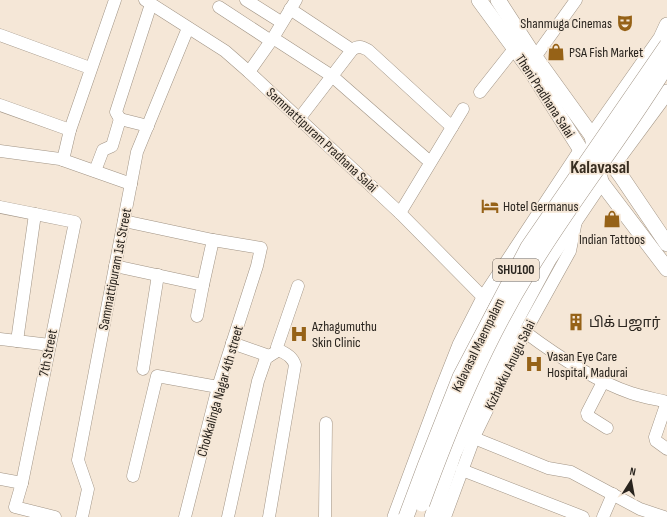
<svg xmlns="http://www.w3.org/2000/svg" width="667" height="517" font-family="'Sofia Sans Condensed','Noto Sans Tamil',sans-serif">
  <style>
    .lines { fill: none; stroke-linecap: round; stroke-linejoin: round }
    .minor-casing { stroke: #a19485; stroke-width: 13 }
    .major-casing { stroke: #a19485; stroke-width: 16 }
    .minor { stroke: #fff; stroke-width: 12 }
    .major { stroke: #fff; stroke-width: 15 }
    .major-bridge-casing { stroke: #a19485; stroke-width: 16; stroke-linecap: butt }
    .major-bridge { stroke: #fff; stroke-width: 15 }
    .labels { text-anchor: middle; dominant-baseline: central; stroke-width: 3.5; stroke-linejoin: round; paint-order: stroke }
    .shield { fill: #f5e7d7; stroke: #665e56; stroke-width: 1 }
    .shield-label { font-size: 13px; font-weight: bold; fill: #29241e }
    .poi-label { font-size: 14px; fill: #29241e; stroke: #f5e7d7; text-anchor: start }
    .street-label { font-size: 14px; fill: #29241e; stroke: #f5e7d7 }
    .district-label { font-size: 18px; font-weight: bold; fill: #372d20; stroke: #f5e7d7 }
  </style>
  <rect width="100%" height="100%" fill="#f5e7d7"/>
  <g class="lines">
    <!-- minor casing -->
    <g class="minor-casing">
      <g id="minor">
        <polyline points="145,0 225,51 249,72 400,213 484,298"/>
        <polyline points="246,0 281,22"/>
        <polyline points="219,7 271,41"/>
        <polyline points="290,9 352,50"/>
        <polyline points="0,35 90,68"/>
        <polyline points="273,38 332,76 430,162"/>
        <polyline points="535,57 576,0"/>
        <polyline points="249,72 273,38 296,0"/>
        <polyline points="480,92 514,49"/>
        <polyline points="0,105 70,130 63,160"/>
        <polyline points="120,119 116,112 151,4"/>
        <path d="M299 119 352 50C358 45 362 47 368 50L452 127"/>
        <polyline points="70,130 115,0"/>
        <polyline points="0,151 60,159 131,184"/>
        <polyline points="95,171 103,150 112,146 120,119 148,126"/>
        <polyline points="0,207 75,222 22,483"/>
        <polyline points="400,213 463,109"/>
        <polyline points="124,221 213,240 261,248 257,266 218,387 185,517"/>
        <polyline points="115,266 203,285 197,316"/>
        <polyline points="203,285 213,240"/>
        <path d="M525 332C557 356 593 380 631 393 643 397 655 399 667 402"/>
        <polyline points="0,339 50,345"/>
        <polyline points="17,341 35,214"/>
        <polyline points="232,343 269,356"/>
        <polyline points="143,369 158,275"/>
        <polyline points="604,380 587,413 588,416 607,428"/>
        <polyline points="667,402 655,437 656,441 667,449"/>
        <polyline points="474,438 548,468 571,472 640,509 664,517"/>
        <polyline points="462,470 583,517"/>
        <polyline points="133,476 157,376 218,387"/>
        <polyline points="0,479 22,483 15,507 55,517"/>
        <polyline points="82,517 88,489 78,460 137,152 188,28"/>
        <polyline points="228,517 258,381 266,358 279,350"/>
        <path d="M269 517 295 365C292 356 286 354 279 350L277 347 298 286"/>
        <polyline points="325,517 326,423"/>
        <polyline points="445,517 476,433 525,332 570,251 576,221"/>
        <polyline points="603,517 613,494"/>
      </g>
    </g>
    <!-- major casing -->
    <g class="major-casing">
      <g id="major">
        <polyline points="479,0 531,71 601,182 667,269"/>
        <polyline points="498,0 535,57 621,176 667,244"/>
        <polyline points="395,517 441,393 460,345 484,298 581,151 613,165 667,92"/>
        <polyline points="432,517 454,453 515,322 549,259 601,182 592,136 661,38 667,25"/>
      </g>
    </g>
    <!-- minor -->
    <use href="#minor" class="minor"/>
    <!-- major -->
    <use href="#major" class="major"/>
    <!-- major-bridge casing -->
    <g class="major-bridge-casing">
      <g id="major-bridge">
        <path d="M422 504C451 424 484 344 529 271 572 200 624 136 667 65"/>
        <polyline points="406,517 425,466 460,377 528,247 667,45"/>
      </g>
    </g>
    <!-- major-bridge -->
    <use href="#major-bridge" class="major-bridge"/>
  </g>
  <!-- icons -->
  <defs>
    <g id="theatre-bare" transform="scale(1.38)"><path d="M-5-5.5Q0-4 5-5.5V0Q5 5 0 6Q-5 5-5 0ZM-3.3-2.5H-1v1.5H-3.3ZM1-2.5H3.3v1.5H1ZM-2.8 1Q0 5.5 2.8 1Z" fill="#966217" stroke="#f5e7d7" stroke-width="2.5" paint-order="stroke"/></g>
    <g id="shop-bare" transform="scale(1.38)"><path d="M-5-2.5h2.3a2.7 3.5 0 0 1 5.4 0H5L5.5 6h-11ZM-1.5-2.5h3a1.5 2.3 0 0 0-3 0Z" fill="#966217" stroke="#f5e7d7" stroke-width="2.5" paint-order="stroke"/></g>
    <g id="hotel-bare" transform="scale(1.38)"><path d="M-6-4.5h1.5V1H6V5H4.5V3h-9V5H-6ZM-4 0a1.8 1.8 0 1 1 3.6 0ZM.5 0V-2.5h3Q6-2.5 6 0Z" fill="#966217" stroke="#f5e7d7" stroke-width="2.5" paint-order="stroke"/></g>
    <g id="building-bare" transform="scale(1.38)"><path d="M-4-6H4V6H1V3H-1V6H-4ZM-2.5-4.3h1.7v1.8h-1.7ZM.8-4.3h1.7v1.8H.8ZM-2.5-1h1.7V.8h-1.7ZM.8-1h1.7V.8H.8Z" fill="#966217" stroke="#f5e7d7" stroke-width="2.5" paint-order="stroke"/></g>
    <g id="hospital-bare" transform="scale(1.38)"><path d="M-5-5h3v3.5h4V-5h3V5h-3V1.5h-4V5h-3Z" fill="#966217" stroke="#f5e7d7" stroke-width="2.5" paint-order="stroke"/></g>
  </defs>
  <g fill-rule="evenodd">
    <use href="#theatre-bare" x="625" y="23"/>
    <use href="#shop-bare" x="556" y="52"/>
    <use href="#hotel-bare" x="490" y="206"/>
    <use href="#shop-bare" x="612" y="219"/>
    <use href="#building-bare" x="576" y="322"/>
    <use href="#hospital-bare" x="299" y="334"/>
    <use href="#hospital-bare" x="534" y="364"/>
  </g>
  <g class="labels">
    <!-- shield labels -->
    <rect class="shield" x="493" y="259" width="46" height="22" rx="3"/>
    <g class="shield-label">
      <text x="516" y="270">SHU100</text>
    </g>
    <!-- poi labels -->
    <g class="poi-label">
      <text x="612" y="23" text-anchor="end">Shanmuga Cinemas</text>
      <text x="569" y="52">PSA Fish Market</text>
      <text x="503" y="206">Hotel Germanus</text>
      <text x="612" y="239" text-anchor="middle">Indian Tattoos</text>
      <text x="589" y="322">பிக் பஜார்</text>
      <text x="312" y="326">Azhagumuthu<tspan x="312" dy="16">Skin Clinic</tspan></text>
      <text x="547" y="356">Vasan Eye Care<tspan x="547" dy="16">Hospital, Madurai</tspan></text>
    </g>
    <!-- street labels -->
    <g class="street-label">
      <text transform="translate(545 96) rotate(57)">Theni Pradhana Salai</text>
      <text transform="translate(322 140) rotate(43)">Sammattipuram Pradhana Salai</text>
      <text transform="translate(115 269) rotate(-79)">Sammattipuram 1st Street</text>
      <text transform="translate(478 345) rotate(-64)">Kalavasal Maempalam</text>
      <text transform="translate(48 353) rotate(-79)">7th Street</text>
      <text transform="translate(510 365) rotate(-64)">Kizhakku Anugu Salai</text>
      <text transform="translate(220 391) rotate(-74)">Chokkalinga Nagar 4th street</text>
    </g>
    <!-- district labels -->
    <g class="district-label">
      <text x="600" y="167">Kalavasal</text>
    </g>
  </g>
  <!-- north arrow -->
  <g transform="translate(631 481) rotate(11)" stroke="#f5e7d7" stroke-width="3" paint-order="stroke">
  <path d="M0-3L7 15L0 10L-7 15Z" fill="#29241e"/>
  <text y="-6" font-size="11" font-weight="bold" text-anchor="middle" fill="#29241e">N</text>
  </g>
</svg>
